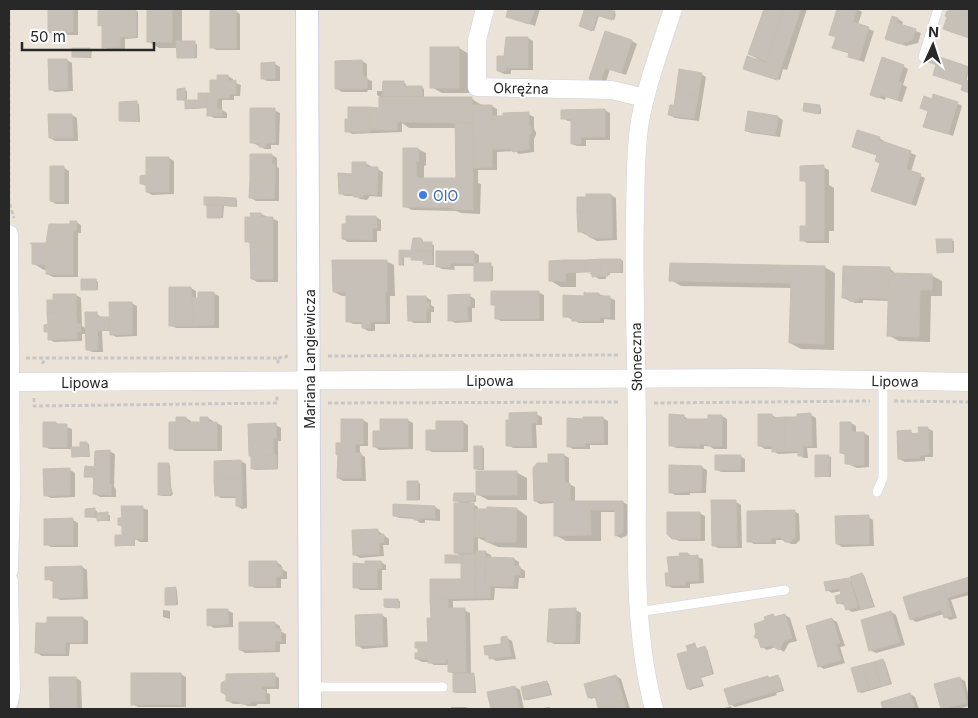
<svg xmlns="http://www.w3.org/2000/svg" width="978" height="718" font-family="Inter,sans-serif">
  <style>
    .shadow { fill: #0003 }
    .building { fill: #c6c0b8; stroke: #c6bfb2 }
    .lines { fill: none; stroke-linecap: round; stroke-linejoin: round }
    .service-casing { stroke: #cdd2e2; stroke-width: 10 }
    .minor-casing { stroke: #cdd2e2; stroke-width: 19 }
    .tertiary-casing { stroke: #cdd2e2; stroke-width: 24 }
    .path { stroke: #c7c7c7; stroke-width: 3; stroke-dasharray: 4 2.5; stroke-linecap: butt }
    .service { stroke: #fff; stroke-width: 9 }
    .minor { stroke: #fff; stroke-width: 18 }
    .tertiary { stroke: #fff; stroke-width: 22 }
    .shop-dot { fill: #3f7fe0; stroke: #fff; stroke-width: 2 }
    .labels { text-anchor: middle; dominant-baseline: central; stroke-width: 4; stroke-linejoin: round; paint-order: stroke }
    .street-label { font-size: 14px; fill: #282828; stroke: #fff }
    .shop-label { font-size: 14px; fill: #366cbe; stroke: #fff; text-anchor: start }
  </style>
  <rect width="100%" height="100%" fill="#ebe3d8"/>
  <!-- shadow -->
  <g class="shadow">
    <polygon points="49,9 78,9 78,35 54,35 49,32"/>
    <polygon points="149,9 182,9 182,42 197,44 197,58 180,58 178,57 178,48 159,48 149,42"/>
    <polygon points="510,9 540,9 535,26 507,16"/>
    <polygon points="586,9 603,9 616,14 614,20 599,16 594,31 580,26"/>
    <polygon points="765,9 807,9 787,70 783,69 780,80 747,69 763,62 749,54"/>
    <polygon points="838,9 857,9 862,12 858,25 874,31 864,62 855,59 849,56 850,54 834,47 837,37 830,34"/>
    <polygon points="136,11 138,12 138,38 125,39 125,50 109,50 104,47 103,27 99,25"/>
    <polygon points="235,11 240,14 240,50 216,50 211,47"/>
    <polygon points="898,19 903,22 902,26 921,33 918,43 906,46 886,38"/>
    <polygon points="528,38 533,41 533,70 511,70 511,74 504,74 498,71 506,58"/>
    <polygon points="632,41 637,44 626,75 610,69 605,85 590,79"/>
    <polygon points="459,48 469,54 469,93 442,93 431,87"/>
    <polygon points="89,49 92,50 91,58 73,57"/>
    <polygon points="931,56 969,69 966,82 969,83 969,93 964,91 964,85 935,74 938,65"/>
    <polygon points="67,60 72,63 73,91 55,92 50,89"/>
    <polygon points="362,61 367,64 367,79 372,81 372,90 368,90 367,92 342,92 337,89 337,62"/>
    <polygon points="275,64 280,67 280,81 267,81 262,78"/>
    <polygon points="903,66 908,69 903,85 907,87 902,102 886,97 885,100 871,95"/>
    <polygon points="701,74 706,77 699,121 675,118 670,115"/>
    <polygon points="228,76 233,79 233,82 241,85 240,96 234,96 234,100 222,100 222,110 227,113 227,118 214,118 209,115 209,108 188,109 186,108 186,101 178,99 184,90 187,91 187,101 199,101 211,95 218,82"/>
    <polygon points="384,82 404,83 406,84 406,87 422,87 424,89 424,98 472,99 483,106 492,106 497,109 497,117 528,114 534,117 534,129 536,132 536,135 534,139 534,152 519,154 515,151 497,152 497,170 478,170 478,183 481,184 480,214 461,213 456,211 412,210 404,206 418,149 426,153 426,165 424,166 424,179 457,180 457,128 409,128 402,123 402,132 352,134 347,131 380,109 380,97 377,95 377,91 384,91"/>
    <polygon points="932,100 957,103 962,106 953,136 924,126 929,111 921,108"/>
    <polygon points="137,103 139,104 140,122 120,121"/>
    <polygon points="819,106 821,108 821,114 804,111"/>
    <polygon points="274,110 280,113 279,145 271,145 271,149 265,149 251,142"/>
    <polygon points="605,110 610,113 610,140 586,140 586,146 577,146 572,144 572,121 568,121 562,118"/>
    <polygon points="50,115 72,115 77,118 78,141 55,141 50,138"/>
    <polygon points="778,117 783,120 780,137 751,133 746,130"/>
    <polygon points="879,138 884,141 884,143 916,155 911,172 925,178 916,206 872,191 881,163 878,156 853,147"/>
    <polygon points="251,155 272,155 277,158 277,167 279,168 279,201 256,201 251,198"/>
    <polygon points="169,158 174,161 174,194 152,195 147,192 147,187 141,183"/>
    <polygon points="365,163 371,166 371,168 377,169 383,172 382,197 370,196 367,200 360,199 356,196 345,196 340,193 353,175"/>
    <polygon points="51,167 64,168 69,171 69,204 56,204 51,201"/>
    <polygon points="823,167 829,170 829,185 834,188 834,231 829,231 829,243 807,243 802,240 807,227 807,183 801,180"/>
    <polygon points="611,195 616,198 617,240 597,241 579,231"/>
    <polygon points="235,199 237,200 237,207 224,206 223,218 208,217 207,206 205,205"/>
    <polygon points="252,214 261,214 278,221 278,282 257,282 252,279 252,244 246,241"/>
    <polygon points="347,217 376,217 381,220 381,231 377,231 377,242 348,242 343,239"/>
    <polygon points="76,222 81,225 81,233 78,233 78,277 53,277 47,274 47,270 44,270 34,264 48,244"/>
    <polygon points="414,239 421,239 423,240 423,244 434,245 434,265 427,265 424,263 424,261 414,260 412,257 404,257 404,266 400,264 400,252 412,252"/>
    <polygon points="951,240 954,241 954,253 938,252"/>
    <polygon points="473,252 479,255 479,265 493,266 493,281 475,280 475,266 454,266 455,270 442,269 437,266"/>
    <polygon points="620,260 623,261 623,273 610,273 610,275 606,275 606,279 599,279 589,273 591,273 591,271 576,271 576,287 561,287 551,281 550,262"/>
    <polygon points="386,261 394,265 395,296 390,296 390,324 375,324 375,331 368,331 363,328 363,324 353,324 348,321 347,296 342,296 334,292"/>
    <polygon points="824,267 835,273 834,350 801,349 790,343 792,288 681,286 671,280"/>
    <polygon points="889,268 894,272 894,274 931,275 942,281 942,296 931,296 930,342 899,341 888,335 890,301 863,300 863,303 855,303 843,298"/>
    <polygon points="96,280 98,282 98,290 83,289"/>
    <polygon points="191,288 196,291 196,299 213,293 219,296 219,328 176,328 170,325"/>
    <polygon points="538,292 544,295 544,321 501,321 496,318 496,306 493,304"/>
    <polygon points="599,294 615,300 615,320 604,319 604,323 579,323 565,316 585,297"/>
    <polygon points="76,295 81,298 82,326 87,329 97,314 102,318 111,319 131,303 137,306 137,336 116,337 111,334 111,331 102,331 103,352 92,352 87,349 87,334 82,334 82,341 54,342 49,339 49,333 45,331 49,326 54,301"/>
    <polygon points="470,296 475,299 475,308 472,308 472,322 455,323 450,320"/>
    <polygon points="426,297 431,300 431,305 434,307 434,312 431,312 431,323 414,323 409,320"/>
    <polygon points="536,414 542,417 542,425 536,425 537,448 513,448 508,445"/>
    <polygon points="772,415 777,418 799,418 811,415 816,418 817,448 807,448 808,458 804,458 799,455 799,453 778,454 773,451 773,449 765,449 760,446"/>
    <polygon points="684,416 689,420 709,420 722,416 727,419 727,449 714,449 709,446 704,446 704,449 676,448 671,445"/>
    <polygon points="186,418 191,421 191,423 201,423 208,418 213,421 213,423 217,423 222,426 222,451 175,451 170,448 178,423"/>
    <polygon points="603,418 608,421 608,445 590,445 590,449 573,449 568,446 568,420"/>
    <polygon points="363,420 368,423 368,446 360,446 360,454 365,457 366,481 343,481 338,478 338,444 342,444"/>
    <polygon points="407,420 413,423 413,449 379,450 374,446 381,432"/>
    <polygon points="463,422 468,425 468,452 432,452 427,449 437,431"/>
    <polygon points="55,423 72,429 72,448 81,448 87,443 89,444 90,457 75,457 73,456 73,449 49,449 44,446"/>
    <polygon points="841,423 851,423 856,426 856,433 864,433 869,436 869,467 857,468 846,463 846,455 841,453"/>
    <polygon points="276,425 281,428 281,441 278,441 278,469 255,470 253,468 252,456 250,455"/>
    <polygon points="927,428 933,431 933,457 925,457 925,461 905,462 899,459 911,432 916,435"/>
    <polygon points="481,447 484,448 484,470 478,470 475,468"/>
    <polygon points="109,451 115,454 114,487 116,489 116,497 100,497 95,494 95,478 85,476 94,468 95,469"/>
    <polygon points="564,455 569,458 569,484 575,487 575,502 623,502 628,505 628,535 621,538 616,536 616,512 601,512 601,541 566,541 555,535 555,503 540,504 535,501 549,464"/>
    <polygon points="740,456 745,459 745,472 721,472 716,469"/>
    <polygon points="829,456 831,457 831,477 816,476"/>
    <polygon points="241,461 246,464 247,508 242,509 237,506 237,498 221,498 216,495 215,462"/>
    <polygon points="168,464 170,465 171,487 173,494 171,496 161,496 159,494"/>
    <polygon points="701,467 707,470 706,493 690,493 690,495 675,495 670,492"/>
    <polygon points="70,470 75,473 75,497 51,498 45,495"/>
    <polygon points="516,472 527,478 527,500 488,500 477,494"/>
    <polygon points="418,482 420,484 420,500 411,500 408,499"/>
    <polygon points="474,495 476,496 476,502 469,502 478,507 478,510 517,509 527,516 527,548 498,547 478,538 478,552 485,552 491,555 491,559 514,559 519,562 519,567 525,571 525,578 519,578 518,589 495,588 494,600 453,601 453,610 464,610 470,613 471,675 475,676 476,693 456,693 454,691 454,674 449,671 449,665 434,665 429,662 422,662 416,659 419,654 419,650 416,648 429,644 432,619 431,581 463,580 462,563 446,562 461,556 455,552 461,504 455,500"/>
    <polygon points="736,502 741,505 742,548 718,548 713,545"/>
    <polygon points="395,505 435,507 440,510 440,521 425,520 425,523 420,523 415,519 399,518 394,515"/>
    <polygon points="142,508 148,510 148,542 140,542 135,539 135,546 116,545 123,537 123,527 119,525 123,519"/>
    <polygon points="95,510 97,511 97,514 110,515 110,521 100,521 98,518 87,517"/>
    <polygon points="794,511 799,514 800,540 796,544 791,544 784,540 776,540 776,544 754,544 749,541"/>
    <polygon points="699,513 705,516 705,541 679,541 673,538"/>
    <polygon points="868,517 873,520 874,546 842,547 837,544"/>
    <polygon points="73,520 78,523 78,547 51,547 45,544"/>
    <polygon points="377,530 389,539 389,545 383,545 384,556 360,558 355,555"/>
    <polygon points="688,554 703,559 704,583 690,584 690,588 672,588 667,585 670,574 681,557"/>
    <polygon points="276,562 281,565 282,569 287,572 287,579 281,579 281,588 255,588 250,585"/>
    <polygon points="381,562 386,565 386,570 382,570 382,590 360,590 355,587 354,565"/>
    <polygon points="82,567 87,570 88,599 60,600 55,597 54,582 46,579"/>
    <polygon points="862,574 864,575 875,607 852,612 847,609 845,605 838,603 842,595 841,591 832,593 827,590 848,579 853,582"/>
    <polygon points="969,578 969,595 951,600 957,618 950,620 945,617 944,614 916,622 911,619 904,598"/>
    <polygon points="175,589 177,590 178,605 169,605 167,604"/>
    <polygon points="385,600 398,600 400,601 400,608 387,608 385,607"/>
    <polygon points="163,610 170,611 170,619 163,617"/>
    <polygon points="227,610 233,613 233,627 214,628 209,625"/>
    <polygon points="576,610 581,613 580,644 554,644 549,641"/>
    <polygon points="891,612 896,615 905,645 876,653 870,650"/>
    <polygon points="381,615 387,618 388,647 363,649 358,646"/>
    <polygon points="772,615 777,618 785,615 790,618 797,641 789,643 784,652 776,647 767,650 762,647 766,621"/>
    <polygon points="83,618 88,621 88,644 70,644 69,656 42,656 37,653"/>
    <polygon points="832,619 837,622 845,646 840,647 845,663 824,669 819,666"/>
    <polygon points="275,623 280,626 280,631 286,634 286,644 280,644 280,652 245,653 240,650"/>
    <polygon points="507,638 512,641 516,659 496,661 486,654 503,645"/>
    <polygon points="695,645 698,650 704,648 707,649 714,674 701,678 704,686 690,690 688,689 689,652"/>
    <polygon points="883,660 885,662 892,684 862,693 859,692 853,669"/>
    <polygon points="180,674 186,677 186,707 138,707 133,704"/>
    <polygon points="274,675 279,678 279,689 267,689 267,693 270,694 270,704 258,704 256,706 248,706 243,704 233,704 228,701"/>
    <polygon points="616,676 621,679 630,709 600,709 596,697 591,699 589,697"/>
    <polygon points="768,677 771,679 778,677 780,678 784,691 776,693 777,695 735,707 730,704"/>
    <polygon points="76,678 81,681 82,709 51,709"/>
    <polygon points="959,678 965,681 969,698 969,706 958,709 942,709 935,685"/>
    <polygon points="547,682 549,684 552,695 528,700 525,699"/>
    <polygon points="515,687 520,690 524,709 492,709 489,693"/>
    <polygon points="910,694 915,697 919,709 885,709 882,702"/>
    <polygon points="731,706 732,709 721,709"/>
    <polygon points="451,707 466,707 470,709 451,709"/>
    <polygon points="549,707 552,709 538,709"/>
  </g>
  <!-- building -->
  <g class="building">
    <rect x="48" y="9" width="25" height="23"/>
    <polygon points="136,9 136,37 128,37 128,10"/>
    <rect x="147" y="9" width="25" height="33"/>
    <rect x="210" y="9" width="26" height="39"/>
    <polygon points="508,9 535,9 529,24 506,17"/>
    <polygon points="584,9 607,9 615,11 612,20 584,11"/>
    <polygon points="764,9 784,9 766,61 748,54"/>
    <polygon points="784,9 801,9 781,68 766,63"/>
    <polygon points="837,9 857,9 853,22 869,27 859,60 848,57 849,53 832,48 836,37 829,35"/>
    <polygon points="950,9 963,9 961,14 964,15 957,34 943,29 947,17 945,16 947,11 949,11"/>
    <polygon points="963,9 969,9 969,38 957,34 964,15 961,14"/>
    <polygon points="98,10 128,10 128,37 120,37 120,47 102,48 102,25 98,26"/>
    <polygon points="584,11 597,15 592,31 579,26"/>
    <polygon points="892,16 898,18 897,23 916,29 912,40 900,44 885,39"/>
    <polygon points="605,31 632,40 621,73 605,68 600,83 589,79"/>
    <polygon points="506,37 528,37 528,68 506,68 506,71 497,71 497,56 504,56"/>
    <polygon points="176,41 195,41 195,58 177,58"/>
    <rect x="430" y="47" width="29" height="41"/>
    <rect x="72" y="48" width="18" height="9"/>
    <polygon points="930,54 949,60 946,68 928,62"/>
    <polygon points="747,56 781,68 777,80 743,69"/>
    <polygon points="882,57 904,65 898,82 902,83 897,100 881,95 879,98 870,95"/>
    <polygon points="48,59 67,59 68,89 49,90"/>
    <polygon points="362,60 363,77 367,77 367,88 363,88 363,89 335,89 335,61"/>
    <polygon points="949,60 969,67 966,75 946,68"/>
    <polygon points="275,62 275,79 261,79 261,63"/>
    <polygon points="936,65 966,75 963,85 933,75"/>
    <polygon points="679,69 702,73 698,96 676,92"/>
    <polygon points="217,75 228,75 228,81 236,80 236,94 229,94 229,98 207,98 207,93 210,93 210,80 217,80"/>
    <polygon points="964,80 969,81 969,93 961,90"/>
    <polygon points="383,81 404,81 404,96 382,96"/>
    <rect x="404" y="86" width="18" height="10"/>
    <polygon points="185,88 185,100 177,100 177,89"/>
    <polygon points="676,92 698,96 694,119 668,115 670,105 674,105"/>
    <rect x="198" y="93" width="9" height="7"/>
    <polygon points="933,94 958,102 948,134 923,127 928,111 920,108 924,96 932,99"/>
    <polygon points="379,97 403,97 403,109 397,109 397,130 370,130 370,107 379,108"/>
    <polygon points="403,97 472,97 472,123 397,122 397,109 403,109"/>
    <polygon points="207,98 217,98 217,109 222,109 222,116 207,116"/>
    <polygon points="185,100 207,100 207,107 185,109"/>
    <polygon points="137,101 138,121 119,121 119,102"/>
    <polygon points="804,103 820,105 819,114 803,111"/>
    <polygon points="472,105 492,105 492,167 473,168"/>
    <polygon points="348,107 370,107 370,132 345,132 345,119 348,119"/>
    <polygon points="250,108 275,108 275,143 266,143 266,147 259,147 259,143 250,143"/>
    <polygon points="605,109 605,137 581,137 581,144 571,144 571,119 561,119 561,110"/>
    <polygon points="748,111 778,116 775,135 745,131"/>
    <polygon points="529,112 529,125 531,128 532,132 529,136 529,149 513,152 510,149 492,149 492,116 503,116 503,113"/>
    <polygon points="48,114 72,114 73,138 49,138"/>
    <polygon points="455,122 472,123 473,178 456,179"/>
    <polygon points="857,130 880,137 879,140 911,151 906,169 921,174 911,204 871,191 880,163 875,161 877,155 852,147"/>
    <polygon points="403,148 418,148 419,161 416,162 417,178 473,178 473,210 452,209 452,207 403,207"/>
    <polygon points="250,154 272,154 272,164 275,164 275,181 250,181"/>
    <polygon points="146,157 169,157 169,192 146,192 146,184 140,184 140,176 146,175"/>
    <polygon points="352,162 366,162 366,167 378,167 377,195 365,194 362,197 354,197 352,194 339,194 338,173 352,174"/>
    <polygon points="824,165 824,181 800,181 800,166"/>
    <polygon points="50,166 64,166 64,202 50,201"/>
    <polygon points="250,181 275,181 274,199 249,198"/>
    <rect x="806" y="181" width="18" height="45"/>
    <polygon points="586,194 611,194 612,212 577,212 577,197 586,197"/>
    <rect x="204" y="197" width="14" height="8"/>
    <polygon points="218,197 236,198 235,206 218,205"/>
    <polygon points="207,205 222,206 221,218 207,218"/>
    <polygon points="577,212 612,212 612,238 591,238 586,234 586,232 578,232"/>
    <polygon points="250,213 261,213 261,217 273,217 273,242 245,242 245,217 251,217"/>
    <polygon points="346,216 376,216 377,228 372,228 372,240 342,239 342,224 346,224"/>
    <polygon points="70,221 77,221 76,231 73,231 73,243 46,243 49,224 70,224"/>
    <polygon points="800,226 824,226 824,240 800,241"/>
    <polygon points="413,238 421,238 421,242 432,242 432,251 411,250"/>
    <polygon points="936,239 952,239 952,252 937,253"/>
    <polygon points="250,242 273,242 273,279 251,279"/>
    <polygon points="30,243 46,243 46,265 32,264 32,244"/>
    <polygon points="46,243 73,243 73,275 46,274"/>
    <polygon points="399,250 432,251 432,264 423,264 423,260 411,260 411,257 402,257 402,265 399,265"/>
    <polygon points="436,251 474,251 474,263 450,263 450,267 436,267"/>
    <polygon points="601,259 621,259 621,272 608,272 608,276 601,276"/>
    <polygon points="601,259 601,276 592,277 592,272 585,272 585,260"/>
    <polygon points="332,260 387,260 387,292 333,292"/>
    <polygon points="565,260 585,260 585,272 565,273"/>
    <polygon points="565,260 566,281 549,281 549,261"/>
    <rect x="474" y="263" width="17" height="18"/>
    <polygon points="670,263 825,266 824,344 789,343 791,283 669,281"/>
    <polygon points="843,266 890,267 889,299 858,298 858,301 849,301 849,298 842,298"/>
    <polygon points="889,273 932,274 932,290 920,290 919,337 887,336"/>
    <polygon points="81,279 96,279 97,290 81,290"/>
    <polygon points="169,287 191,287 193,326 169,326"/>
    <polygon points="491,291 539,291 539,319 495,319 495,305 491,305"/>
    <polygon points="198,292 214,292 214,325 193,326 192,298 198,298"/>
    <polygon points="346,292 385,292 386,321 370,322 370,328 362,328 362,322 346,322"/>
    <polygon points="584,292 586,293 586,321 572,321 572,317 563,317 563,295 584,296"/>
    <polygon points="586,293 599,293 599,296 610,296 610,317 600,317 600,321 586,321"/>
    <polygon points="53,294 76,294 76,312 47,313 47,300 53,300"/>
    <polygon points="470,294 470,306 467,306 468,320 448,321 448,295"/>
    <polygon points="407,296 426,296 426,303 429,302 429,309 426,309 426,321 408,321"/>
    <polygon points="109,302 132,302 132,334 110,335"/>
    <polygon points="62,312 62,339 48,340 48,332 44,332 44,325 48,324 47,313"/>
    <polygon points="62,312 76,312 77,324 81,324 81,332 77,332 77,339 62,339"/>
    <polygon points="85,312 97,312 98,350 86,350"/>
    <polygon points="97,317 109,317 110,330 97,331"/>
    <polygon points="537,412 537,423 531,423 532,446 506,446 506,420 509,420 509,413"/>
    <polygon points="811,413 812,446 803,446 803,456 798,456 798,451 785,451 785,417 797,417 797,414"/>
    <polygon points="669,414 684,415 684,419 696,419 696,446 669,446"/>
    <polygon points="758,414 772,414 772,418 785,417 785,451 772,452 772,446 758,446"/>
    <polygon points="708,415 722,415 722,446 707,446 708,444 699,444 699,447 696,446 696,419 708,419"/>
    <polygon points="176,417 186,417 187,422 194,422 194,449 169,449 169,422 176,422"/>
    <polygon points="200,417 208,417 208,422 217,422 217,449 194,449 194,422 200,422"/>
    <polygon points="583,417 603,417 604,443 585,443 585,446 567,447 567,418 583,419"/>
    <polygon points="341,419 363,419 363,444 355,444 355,453 361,453 361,478 337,478 338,455 336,455 336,443 341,443"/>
    <polygon points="380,419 408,419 408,447 373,447 373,431 380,431"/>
    <polygon points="436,421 463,421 463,450 426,450 426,430 436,430"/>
    <polygon points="43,422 56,422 56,424 67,424 67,447 43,447"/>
    <polygon points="840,422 851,422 852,432 864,432 864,465 851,465 850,464 845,464 845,453 840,453"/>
    <polygon points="276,423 276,439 273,438 274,455 249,456 248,424"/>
    <polygon points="918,427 928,427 929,454 920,455 920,458 898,459 897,431 911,430 911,434 919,433"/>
    <polygon points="80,442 87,442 89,456 72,457 71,447 80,447"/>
    <rect x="474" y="446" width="8" height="23"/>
    <polygon points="110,450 109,484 111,484 111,495 93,494 95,451"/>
    <polygon points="548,454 564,454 565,483 570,483 570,501 548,501"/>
    <polygon points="274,455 276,455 277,469 251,469 251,456"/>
    <polygon points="715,455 741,455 740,470 715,470"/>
    <polygon points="815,455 829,455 829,476 815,477"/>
    <polygon points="241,460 242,478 214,479 214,461"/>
    <polygon points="158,463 169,463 169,485 171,488 171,493 169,495 158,495"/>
    <polygon points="537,463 548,463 548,501 534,501 533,468"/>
    <polygon points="669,465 702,466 701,491 669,493"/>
    <polygon points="85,466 94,467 94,477 84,477"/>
    <polygon points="70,468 70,495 44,496 43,469"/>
    <rect x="476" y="471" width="41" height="24"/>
    <polygon points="242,478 242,506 236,506 236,496 215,496 214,479"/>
    <rect x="407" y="481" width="11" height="19"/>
    <polygon points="454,493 474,493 474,502 453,501"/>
    <polygon points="711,500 736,500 737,546 712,546"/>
    <polygon points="554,501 590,501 591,535 554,536"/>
    <polygon points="590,501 623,501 623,532 615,536 615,510 590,510"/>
    <polygon points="454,503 474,503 473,553 454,553"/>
    <polygon points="393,504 435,506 435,518 420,518 420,520 414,520 414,517 393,516"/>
    <polygon points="121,506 143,506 143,539 134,539 134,535 122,535 122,525 118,525 118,518 122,518"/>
    <polygon points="487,507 517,508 516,542 486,542 486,537 474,537 475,509 487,509"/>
    <polygon points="95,508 95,517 85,517 85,509"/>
    <polygon points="795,510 795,537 790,542 785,542 780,537 771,538 771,542 747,542 747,511"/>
    <polygon points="108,512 108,520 97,521 97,513"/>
    <polygon points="667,512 700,512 700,539 672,539 667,534"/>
    <polygon points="869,515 869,544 836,544 835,516"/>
    <polygon points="73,518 73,545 44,545 44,519"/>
    <polygon points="378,529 378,535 384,534 384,542 379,543 379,554 353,555 352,530"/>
    <polygon points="115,535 134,535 134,545 115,546"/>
    <polygon points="476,551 486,551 485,586 490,586 490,598 475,598"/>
    <polygon points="679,553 688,553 688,556 698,555 699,581 685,581 686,585 666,586 665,573 669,573 667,557 680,556"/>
    <polygon points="475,554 475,598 430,599 430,579 461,579 461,555"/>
    <rect x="445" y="555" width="16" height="8"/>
    <polygon points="486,557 514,558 514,566 520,566 520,575 514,575 514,586 485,586"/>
    <polygon points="249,561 277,561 277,567 282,567 282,576 276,576 276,586 249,586"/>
    <polygon points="365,561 381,561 382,568 377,568 377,588 353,588 353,563 365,564"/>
    <polygon points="82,566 83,597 53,598 53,579 45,580 45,567"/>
    <polygon points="862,573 869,594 857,598 850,577"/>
    <polygon points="969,577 969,591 947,598 943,585"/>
    <polygon points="849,578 858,607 846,610 843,602 837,604 835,596 841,594 839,588 826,591 824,582"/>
    <polygon points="943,585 952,616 944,618 942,610 910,620 903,597"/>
    <polygon points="176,587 176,605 165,605 165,588"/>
    <polygon points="869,594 873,606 861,610 857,598"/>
    <polygon points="448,598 448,608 465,608 466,672 448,672 448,659 445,659 446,663 428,663 428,659 415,659 415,653 418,653 418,648 415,648 415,642 428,642 427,618 431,618 430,599"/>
    <polygon points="384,599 398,599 399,608 384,607"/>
    <polygon points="576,608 575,642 547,642 549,609"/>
    <polygon points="207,609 228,609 228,624 207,626"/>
    <polygon points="891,611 900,642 869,651 861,620"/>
    <polygon points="382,614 383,645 356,646 355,615"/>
    <polygon points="773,614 774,617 785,614 792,638 784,641 779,650 770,645 761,648 758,639 754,637 756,633 754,624 765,620 764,617"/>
    <polygon points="47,617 83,617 83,642 65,642 65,654 35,653 36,623 47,623"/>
    <polygon points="832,618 840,643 836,644 841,660 818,667 806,626"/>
    <polygon points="239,622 275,622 275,629 281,629 281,641 275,641 275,650 239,650"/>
    <polygon points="507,636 511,656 489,659 489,654 485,655 484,646 501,644 501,637"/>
    <polygon points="695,643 696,649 705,646 709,660 681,668 677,654 688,651 686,646"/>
    <polygon points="883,659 890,683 881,686 874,662"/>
    <polygon points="709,660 712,674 700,677 702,685 687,689 681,668"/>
    <polygon points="874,662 881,686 870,689 862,665"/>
    <polygon points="862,665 869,689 858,692 851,668"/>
    <rect x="131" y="673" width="27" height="32"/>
    <rect x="158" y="673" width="23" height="32"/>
    <polygon points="275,673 275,686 262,686 262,690 265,690 265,701 252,701 250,704 241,704 239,701 226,701 226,695 221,692 221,683 226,680 226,674"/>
    <polygon points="474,673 474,692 453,692 453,674"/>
    <polygon points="616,675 624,700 598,707 591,682"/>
    <polygon points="778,675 782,690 773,692 768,678"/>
    <polygon points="768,676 773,692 729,705 724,689"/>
    <polygon points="49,677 76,677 77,709 50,709"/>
    <polygon points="960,677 967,703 941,709 934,684"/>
    <polygon points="547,681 550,694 524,700 521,687"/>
    <polygon points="591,682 595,696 588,698 584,684"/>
    <polygon points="515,686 520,709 491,709 487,692"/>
    <polygon points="910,693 915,709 883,709 881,702"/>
    <polygon points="624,700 626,709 598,709 598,707"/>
  </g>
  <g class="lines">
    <!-- service casing -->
    <g class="service-casing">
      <g id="service">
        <polyline points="923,57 938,9"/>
        <polyline points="877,492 883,478 883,381"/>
        <polyline points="638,612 785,590"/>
        <polyline points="311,687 443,687"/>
      </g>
    </g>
    <!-- minor casing -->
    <g class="minor-casing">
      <g id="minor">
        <polyline points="485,9 477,40 477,87 612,90 645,98"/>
        <polyline points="9,234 11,496 9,570"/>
        <polyline points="11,382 760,378 969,382"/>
        <polyline points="9,581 11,691 9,702"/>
        <path d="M654 709C631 622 638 531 637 442 637 365 633 288 635 212 636 181 635 151 640 121 647 83 661 46 673 9"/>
      </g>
    </g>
    <!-- tertiary casing -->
    <g class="tertiary-casing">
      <polyline id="tertiary" points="307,9 310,709"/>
    </g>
    <!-- path -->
    <g class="path">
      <polyline points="9,9 9,202 14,218"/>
      <polyline points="328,356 620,355"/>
      <polyline points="26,358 278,358 278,365"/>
      <polyline points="278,358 286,357 288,353"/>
      <polyline points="42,364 46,358"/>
      <polyline points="34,398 34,406 277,403 277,396"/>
      <polyline points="894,401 969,402"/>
      <polyline points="328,403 619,402"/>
      <polyline points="654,403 870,401"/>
    </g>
    <!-- service -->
    <use href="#service" class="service"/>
    <!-- minor -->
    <use href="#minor" class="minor"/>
    <!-- tertiary -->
    <use href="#tertiary" class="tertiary"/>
  </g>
  <!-- markers -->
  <circle class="shop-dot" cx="423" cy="195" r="5"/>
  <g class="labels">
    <!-- street labels -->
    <g class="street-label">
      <text transform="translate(521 88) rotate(1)">Okrężna</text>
      <text transform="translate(636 357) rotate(-91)">Słoneczna</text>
      <text transform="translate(309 359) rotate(-90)">Mariana Langiewicza</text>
      <text x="490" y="380">Lipowa</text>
      <text transform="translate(895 381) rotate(1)">Lipowa</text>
      <text x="85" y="382">Lipowa</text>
    </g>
    <!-- shop labels -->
    <g class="shop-label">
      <text x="433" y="195">OIO</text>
    </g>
  </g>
  <!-- border -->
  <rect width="978" height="718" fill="none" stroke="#282828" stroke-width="20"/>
  <!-- north arrow -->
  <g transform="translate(933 45) rotate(3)" stroke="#ffffff" stroke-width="4" paint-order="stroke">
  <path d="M0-4L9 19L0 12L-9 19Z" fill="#282828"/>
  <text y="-8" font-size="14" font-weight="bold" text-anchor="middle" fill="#282828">N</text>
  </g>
  <!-- scale -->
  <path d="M22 42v8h132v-8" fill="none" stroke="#282828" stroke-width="2.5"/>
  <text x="30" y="42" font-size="15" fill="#282828" stroke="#ffffff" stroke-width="4" paint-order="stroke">50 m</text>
</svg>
